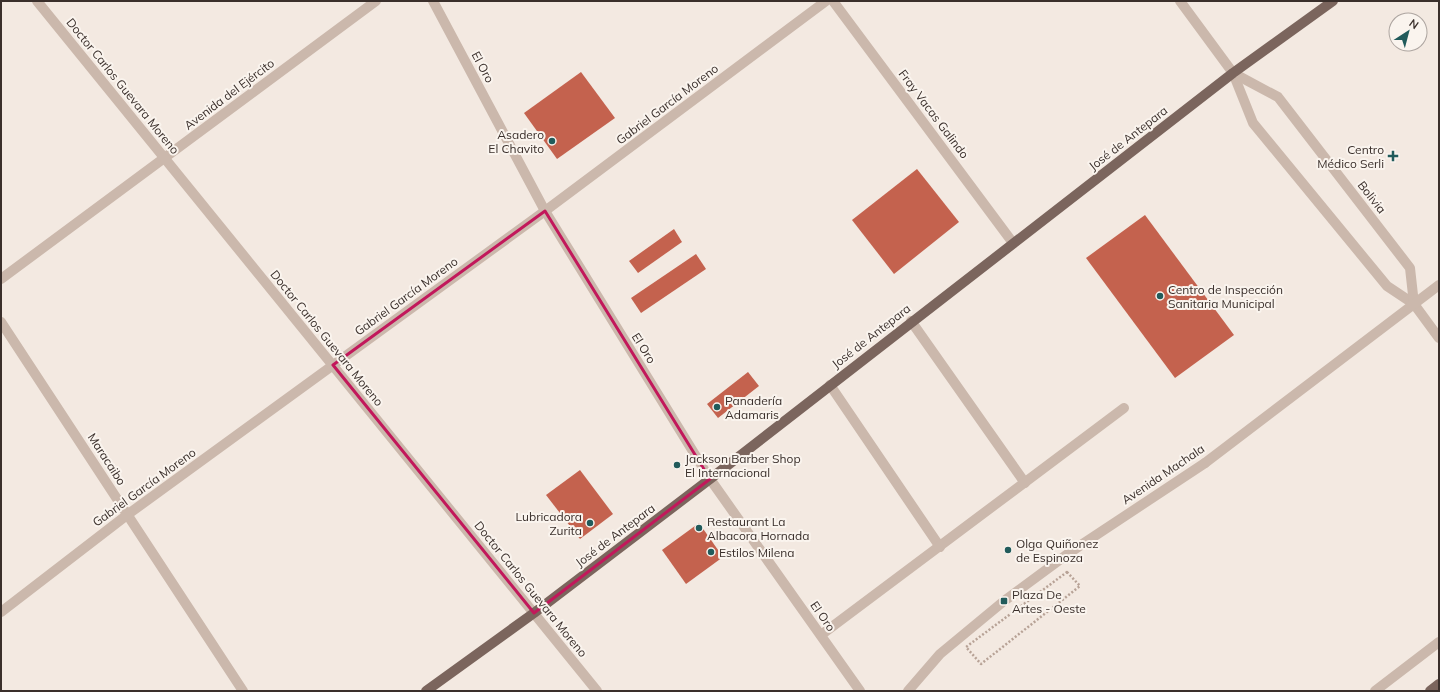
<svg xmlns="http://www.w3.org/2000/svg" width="1440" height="692" font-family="Mulish,sans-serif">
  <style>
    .building { fill: #c4624e }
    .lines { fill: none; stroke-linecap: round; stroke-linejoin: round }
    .path { stroke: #b7a296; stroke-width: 2.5; stroke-dasharray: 2 2; stroke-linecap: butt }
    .service { stroke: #cbb8ac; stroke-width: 10 }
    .minor { stroke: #cbb8ac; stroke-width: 10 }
    .tertiary { stroke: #cbb8ac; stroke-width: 10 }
    .primary { stroke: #7b655d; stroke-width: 10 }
    .marked { fill: none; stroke: #c2185b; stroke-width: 3; stroke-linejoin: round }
    .poi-dot { fill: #215b5b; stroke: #faf4ee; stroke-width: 1.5 }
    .labels { text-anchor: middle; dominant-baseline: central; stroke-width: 4; stroke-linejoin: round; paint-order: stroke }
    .street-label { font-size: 12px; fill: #3a2f2b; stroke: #faf4ee }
    .poi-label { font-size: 12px; fill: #3a2f2b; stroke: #faf4ee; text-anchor: start }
  </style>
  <rect width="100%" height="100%" fill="#f3e9e1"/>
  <!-- building -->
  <g class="building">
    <polygon points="581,72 615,118 557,159 524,113"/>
    <polygon points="917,169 959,222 894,274 852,220"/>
    <polygon points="1145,215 1234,335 1175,378 1086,258"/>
    <polygon points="674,229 682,242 638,273 629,261"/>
    <polygon points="696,254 706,269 641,313 631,298"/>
    <polygon points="748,372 759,386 718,418 707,404"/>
    <polygon points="580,470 613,514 580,539 546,495"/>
    <polygon points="699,523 723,557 686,584 662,550"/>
  </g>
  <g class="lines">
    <!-- path -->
    <polygon class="path" points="1067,572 1080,586 981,664 966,647"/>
    <!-- service -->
    <g class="service">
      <polyline points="911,321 1025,483"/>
      <polyline points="830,385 940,547"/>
      <polyline points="821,635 1124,408"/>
      <polyline points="908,691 940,654 1004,601 1069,553 1205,463"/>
      <polyline points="1375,691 1439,642"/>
    </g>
    <!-- minor -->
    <g class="minor">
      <polyline points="833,1 1013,243"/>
      <polyline points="1180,1 1233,73 1253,123 1387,286 1414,304 1439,338"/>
      <polyline points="1233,73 1278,97 1410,268 1414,304"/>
      <polyline points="1,279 376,1"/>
      <polyline points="1,322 243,691"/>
      <polyline points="1205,463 1439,285"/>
      <polyline points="1,612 127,515 545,211 826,1"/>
    </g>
    <!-- tertiary -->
    <g class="tertiary">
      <polyline points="37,1 597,691"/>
      <polyline points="433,1 545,211 710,479 860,691"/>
    </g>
    <!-- primary -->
    <g class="primary">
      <polyline points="426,691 534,613 710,479 1233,73 1333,1"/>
      <polyline points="1430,691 1439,684"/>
    </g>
  </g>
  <!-- marked area -->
  <path class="marked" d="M545 211 710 479 534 613 333 365Z"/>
  <!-- markers -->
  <g class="poi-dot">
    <circle cx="552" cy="141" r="4"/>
    <path d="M1391 150h4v4h4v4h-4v4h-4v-4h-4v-4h4z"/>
    <circle cx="1160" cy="296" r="4"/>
    <circle cx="717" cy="407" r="4"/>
    <circle cx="677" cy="465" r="4"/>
    <circle cx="590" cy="523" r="4"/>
    <circle cx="699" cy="528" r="4"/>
    <circle cx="1008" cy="550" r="4"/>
    <circle cx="711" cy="552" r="4"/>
    <rect x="1000" y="597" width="8" height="8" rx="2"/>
  </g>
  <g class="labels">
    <!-- street labels -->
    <g class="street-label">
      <text transform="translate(483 67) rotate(62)">El Oro</text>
      <text transform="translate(123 86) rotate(51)">Doctor Carlos Guevara Moreno</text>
      <text transform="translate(229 94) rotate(-37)">Avenida del Ejército</text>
      <text transform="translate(667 104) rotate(-37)">Gabriel García Moreno</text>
      <text transform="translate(934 114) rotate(53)">Fray Vacas Galindo</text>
      <text transform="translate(1128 138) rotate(-38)">José de Antepara</text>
      <text transform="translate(1372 197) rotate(52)">Bolivia</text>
      <text transform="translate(406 296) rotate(-36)">Gabriel García Moreno</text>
      <text transform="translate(871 336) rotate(-38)">José de Antepara</text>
      <text transform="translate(327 338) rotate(51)">Doctor Carlos Guevara Moreno</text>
      <text transform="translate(644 348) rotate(58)">El Oro</text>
      <text transform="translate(107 459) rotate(57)">Maracaibo</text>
      <text transform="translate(1163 474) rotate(-34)">Avenida Machala</text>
      <text transform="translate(144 487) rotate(-36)">Gabriel García Moreno</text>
      <text transform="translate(615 535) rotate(-37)">José de Antepara</text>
      <text transform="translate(531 589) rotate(51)">Doctor Carlos Guevara Moreno</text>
      <text transform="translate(823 616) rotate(55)">El Oro</text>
    </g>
    <!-- poi labels -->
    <g class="poi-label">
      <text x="544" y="134" text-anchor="end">Asadero<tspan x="544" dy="14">El Chavito</tspan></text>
      <text x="1384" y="149" text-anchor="end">Centro<tspan x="1384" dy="14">Médico Serli</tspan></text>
      <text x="1168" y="289">Centro de Inspección<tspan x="1168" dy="14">Sanitaria Municipal</tspan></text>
      <text x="725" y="400">Panadería<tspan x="725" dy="14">Adamaris</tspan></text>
      <text x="685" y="458">Jackson Barber Shop<tspan x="685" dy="14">El Internacional</tspan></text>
      <text x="582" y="516" text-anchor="end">Lubricadora<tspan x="582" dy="14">Zurita</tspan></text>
      <text x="707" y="521">Restaurant La<tspan x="707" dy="14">Albacora Hornada</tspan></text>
      <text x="1016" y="543">Olga Quiñonez<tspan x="1016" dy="14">de Espinoza</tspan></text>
      <text x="719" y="552">Estilos Milena</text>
      <text x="1012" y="594">Plaza De<tspan x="1012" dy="14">Artes - Oeste</tspan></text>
    </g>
  </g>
  <!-- border -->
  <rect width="1440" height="692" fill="none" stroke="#3a2f2b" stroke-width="4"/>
  <!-- north arrow -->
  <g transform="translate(1408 32) rotate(36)"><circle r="19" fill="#faf4ee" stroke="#ada5a0"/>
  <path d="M0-3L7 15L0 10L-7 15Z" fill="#215b5b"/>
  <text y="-6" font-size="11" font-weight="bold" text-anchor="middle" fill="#3a2f2b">N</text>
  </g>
</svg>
